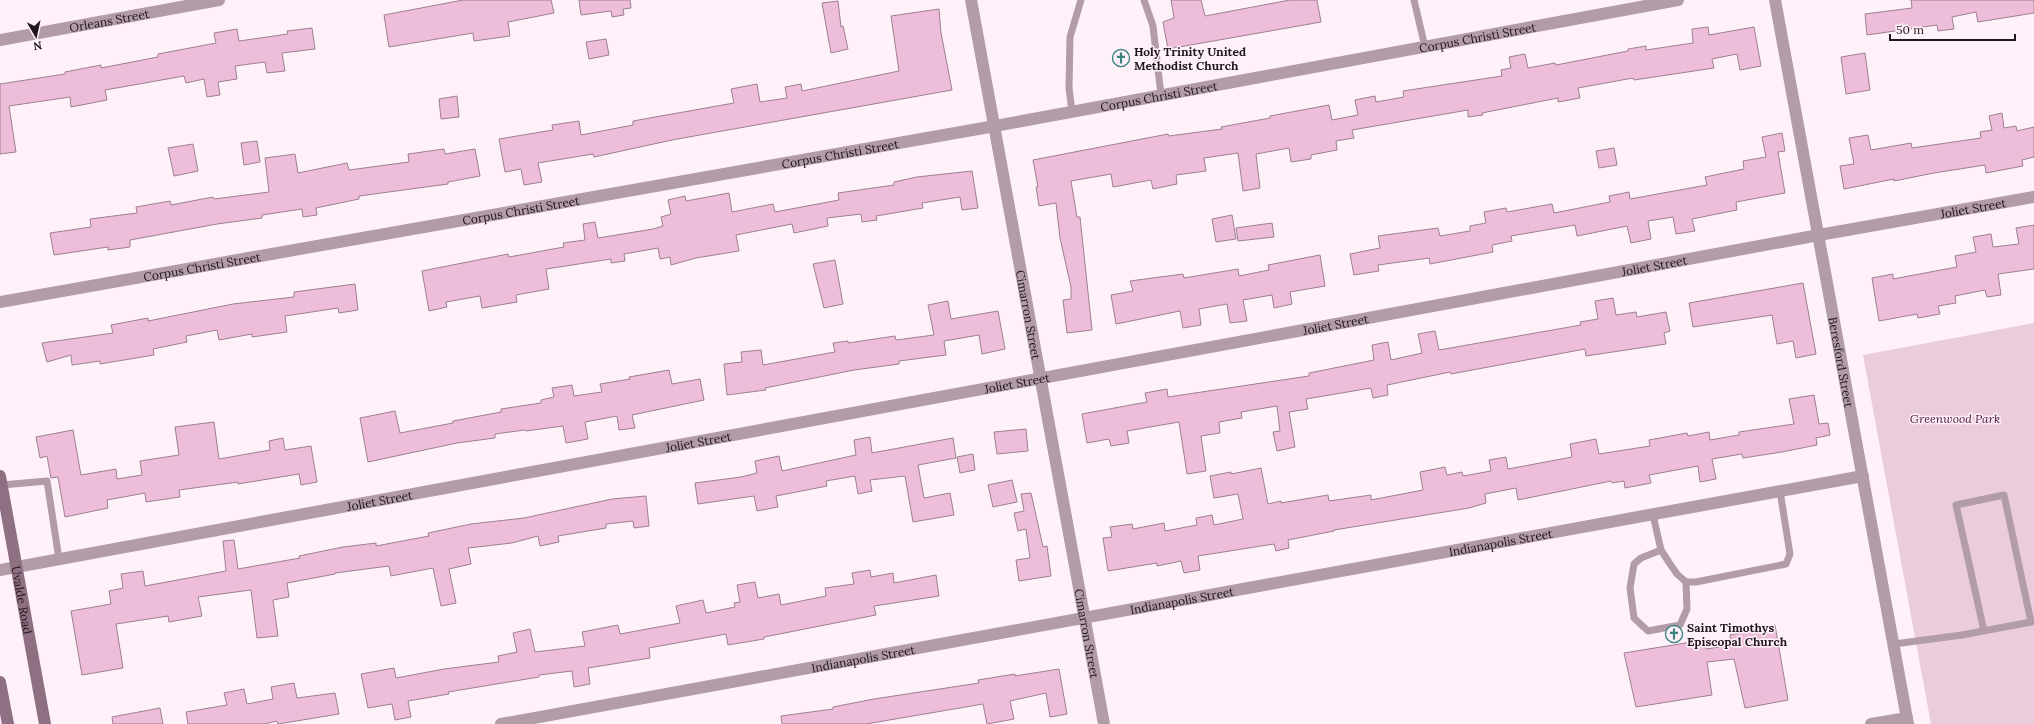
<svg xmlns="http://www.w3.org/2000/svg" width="2034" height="724" font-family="Lora,serif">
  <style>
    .green { fill: #eaccdd }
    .building { fill: #eebdd9; stroke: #9d8091 }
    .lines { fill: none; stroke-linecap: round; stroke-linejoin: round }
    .lane { stroke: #b19ca7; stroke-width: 7 }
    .street { stroke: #b19ca7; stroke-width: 12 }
    .secondary { stroke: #8e7082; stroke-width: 12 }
    .labels { text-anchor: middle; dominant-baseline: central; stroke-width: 3; stroke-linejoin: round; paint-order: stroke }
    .street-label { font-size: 12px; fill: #21161c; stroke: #fff1f9 }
    .poi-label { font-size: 12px; font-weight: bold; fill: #21161c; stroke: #fff1f9; text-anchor: start }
    .park-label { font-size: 12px; font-style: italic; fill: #4b1339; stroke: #fff1f9 }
  </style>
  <rect width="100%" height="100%" fill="#fff1f9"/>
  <!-- green -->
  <polygon class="green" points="2034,323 2034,724 1931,724 1863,355"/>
  <!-- building -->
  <g class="building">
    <polygon points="463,0 551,0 554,13 508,22 510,36 474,41 473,33 389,47 384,15"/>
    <polygon points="579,0 630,0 631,8 623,9 624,15 612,17 611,11 581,15"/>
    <polygon points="1171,0 1201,0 1205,16 1290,0 1317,0 1321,22 1168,49 1163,22 1174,18"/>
    <polygon points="1911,0 2034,0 2034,13 1978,22 1976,12 1952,17 1954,29 1938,31 1937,25 1867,35 1865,14 1912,8"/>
    <polygon points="838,1 841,27 843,26 848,49 831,53 822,3"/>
    <polygon points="939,9 941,33 952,90 672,140 594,157 593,154 538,163 542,182 524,185 521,169 505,172 499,139 553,130 552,125 579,121 581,135 633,125 633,121 734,103 731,89 757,84 760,102 787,98 785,87 801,84 802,91 899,71 891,16"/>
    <polygon points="1708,27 1709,35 1754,27 1761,66 1740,70 1737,54 1712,59 1714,68 1634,80 1633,78 1578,88 1580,98 1558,102 1558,98 1482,113 1483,115 1468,117 1468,110 1352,130 1354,138 1336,141 1337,150 1311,155 1311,159 1291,162 1289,148 1256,154 1260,188 1243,191 1238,153 1204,158 1206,171 1176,175 1177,184 1153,189 1151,180 1113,187 1111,174 1071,181 1077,217 1080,217 1092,330 1067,333 1063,300 1071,299 1071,287 1060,238 1056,203 1039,206 1036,187 1038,187 1033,160 1168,134 1169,136 1222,129 1221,127 1270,118 1270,116 1329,105 1332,120 1358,115 1355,100 1375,96 1376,102 1404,97 1403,91 1502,76 1501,70 1511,68 1509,57 1525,54 1528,68 1555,63 1556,65 1628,51 1628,49 1646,46 1646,50 1693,43 1692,29"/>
    <polygon points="312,28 315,49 282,53 285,71 267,73 265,62 235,66 237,79 218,82 220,95 207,97 204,79 186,83 184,76 105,90 107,100 71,107 70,97 9,106 16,152 0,154 0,84 65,74 65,72 101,65 101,68 158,57 158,54 216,43 214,33 237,29 239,41 288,34 287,31"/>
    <polygon points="606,39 609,55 589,59 586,42"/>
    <polygon points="1865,53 1870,90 1846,94 1841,57"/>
    <polygon points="457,96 459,117 441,119 439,99"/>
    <polygon points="2002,113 2004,128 2016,126 2017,131 2034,127 2034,157 2022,160 2023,166 1986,173 1985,165 1934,173 1894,181 1894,179 1844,189 1840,166 1854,164 1849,138 1868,135 1871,150 1911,143 1912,148 1981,138 1980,132 1992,130 1989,116"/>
    <polygon points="1782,133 1785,151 1778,152 1785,193 1736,202 1737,210 1692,219 1695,231 1676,234 1673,217 1648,221 1651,239 1631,243 1627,226 1577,236 1575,225 1511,236 1512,241 1492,245 1493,252 1430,264 1429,258 1378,265 1379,271 1354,275 1350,254 1380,248 1378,236 1438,228 1440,236 1470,231 1470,226 1486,223 1484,212 1506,208 1507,212 1552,204 1554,213 1610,202 1609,196 1629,192 1630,199 1707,185 1705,177 1744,169 1743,161 1766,157 1762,137"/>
    <polygon points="257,141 260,162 244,165 241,143"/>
    <polygon points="193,144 198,171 174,176 168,148"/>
    <polygon points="1614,148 1617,165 1599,168 1596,151"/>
    <polygon points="444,149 445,154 475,149 480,176 448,182 448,184 359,196 359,199 316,208 317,215 303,217 302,209 262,215 262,218 217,224 130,240 130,247 108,250 108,247 54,255 50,233 91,227 90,219 137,213 136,207 170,201 171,205 213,197 214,199 269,192 265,158 295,154 298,173 347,163 349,170 409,162 408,154"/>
    <polygon points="972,171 978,208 962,210 960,197 922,203 923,208 876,216 877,220 862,222 861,214 827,218 828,226 794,233 792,224 736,235 739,251 696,258 671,265 670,257 660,259 658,248 624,254 625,261 611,263 611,259 546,269 549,289 516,295 517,302 482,308 480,296 446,302 447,307 429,311 422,271 508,254 509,257 564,247 563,243 585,240 583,224 595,222 598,238 653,229 663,226 661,217 671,214 668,200 685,196 686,201 729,193 732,212 773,204 775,212 839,200 838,193 894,185 894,182 917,177"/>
    <polygon points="1232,215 1236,239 1216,242 1212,219"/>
    <polygon points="1272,223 1274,237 1238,241 1236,228"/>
    <polygon points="2034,225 2034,269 1998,274 2001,295 1987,297 1985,290 1955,296 1956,303 1938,306 1940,314 1918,318 1917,314 1879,321 1872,278 1893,274 1893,279 1957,267 1955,256 1976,252 1973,237 1991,234 1993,247 2019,244 2016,228"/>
    <polygon points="1320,255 1325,286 1290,292 1292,304 1274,308 1272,295 1243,300 1247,321 1230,323 1227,304 1199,309 1201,325 1183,328 1180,311 1116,324 1111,295 1133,291 1130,281 1183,274 1184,278 1238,269 1239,276 1269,270 1268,265"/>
    <polygon points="835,260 843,304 824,308 813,264"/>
    <polygon points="1803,283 1816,354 1796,358 1793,341 1777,344 1772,315 1693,327 1689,303"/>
    <polygon points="355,284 358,310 339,313 338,308 285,316 287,332 252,337 252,334 219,340 217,330 186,336 187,342 153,349 154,355 100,364 100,361 72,365 71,355 47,362 42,343 113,333 111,325 148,318 148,321 233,304 294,297 294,292"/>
    <polygon points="1613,298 1616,315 1636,312 1637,317 1666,312 1670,331 1664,333 1666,344 1586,356 1585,349 1451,374 1450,372 1387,385 1388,395 1373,398 1371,388 1306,399 1308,409 1289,412 1295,447 1277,451 1273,432 1280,431 1277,406 1241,412 1242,418 1219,422 1220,433 1201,436 1206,471 1187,474 1179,422 1127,431 1129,443 1111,446 1109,439 1087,443 1082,414 1147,402 1145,393 1167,389 1168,397 1309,376 1309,373 1374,360 1372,345 1388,342 1391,360 1422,353 1418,334 1435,331 1439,350 1581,325 1580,322 1598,319 1595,301"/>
    <polygon points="948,301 951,319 998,311 1005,349 982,354 979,335 944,341 946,355 899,361 899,364 854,370 765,388 766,390 727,395 724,364 742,362 741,352 761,350 763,365 835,352 833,343 848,341 848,343 895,336 896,340 934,335 928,305"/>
    <polygon points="669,370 672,384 700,379 704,400 632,415 635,428 619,430 617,416 585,422 588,439 566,443 563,426 526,431 525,430 495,434 495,438 457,443 368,462 360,418 395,411 400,433 453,423 453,421 501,412 501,409 541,403 541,400 554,397 552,388 572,385 574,396 602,392 600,384 630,379 629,377"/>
    <polygon points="1814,395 1819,424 1828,423 1830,435 1816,438 1817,445 1782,452 1743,458 1742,454 1712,459 1716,479 1700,482 1698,466 1649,475 1651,483 1625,488 1624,481 1612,483 1611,481 1518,500 1516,488 1485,494 1486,503 1469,508 1334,530 1334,531 1288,540 1289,548 1276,551 1274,544 1198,556 1200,570 1184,573 1181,561 1157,566 1157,563 1108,571 1103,538 1112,537 1110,527 1132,524 1133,529 1164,523 1165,531 1197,525 1196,518 1212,515 1214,525 1243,519 1238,494 1214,498 1210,476 1231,472 1231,474 1261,468 1268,504 1281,501 1281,503 1328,495 1329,501 1371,495 1371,500 1423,490 1420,472 1445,467 1447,475 1462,472 1463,476 1491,471 1489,460 1506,457 1508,469 1572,457 1570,444 1596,439 1599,454 1650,446 1649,440 1687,433 1688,436 1709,432 1710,440 1739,435 1739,432 1794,424 1789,399"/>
    <polygon points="214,422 219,459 270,450 269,441 283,438 285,450 311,446 317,482 301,485 299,474 238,484 238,482 179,490 180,497 146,502 145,493 107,500 108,508 65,517 58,477 51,478 47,456 40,458 36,437 73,430 81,475 116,469 117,479 142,475 140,461 179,455 175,427"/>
    <polygon points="1026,429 1028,451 997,454 994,432"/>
    <polygon points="870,437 872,453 953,438 956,458 918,465 924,498 950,493 954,515 913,522 905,476 870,480 872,491 858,494 855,476 826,481 827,486 776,496 778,507 757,511 754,496 698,504 695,483 741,477 757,473 755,461 779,456 782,471 856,455 854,440"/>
    <polygon points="973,454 975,470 960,473 957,457"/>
    <polygon points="1012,480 1017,502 993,507 988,485"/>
    <polygon points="1031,493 1043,547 1047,546 1051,576 1019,581 1016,560 1030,558 1026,529 1018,531 1014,513 1024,511 1021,494"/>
    <polygon points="646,496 649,526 634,528 633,521 606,524 606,528 558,536 559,542 540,546 538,536 512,543 468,548 471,564 449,569 456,603 441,606 433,568 391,576 389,566 335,573 335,574 287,583 289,597 273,600 278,636 257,638 251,590 198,597 202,616 169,622 168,616 116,624 123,668 82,675 71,611 111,604 109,591 123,588 121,574 143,571 145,586 226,571 223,541 234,540 238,569 300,558 299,556 343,547 376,543 376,546 429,536 428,533 471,524 524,518 612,499"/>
    <polygon points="870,570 871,577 893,573 894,583 936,575 939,596 874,606 876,615 764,637 764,639 728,645 726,634 649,648 650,658 588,668 590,684 574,687 572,671 539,675 539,677 448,692 449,694 408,701 411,717 395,720 392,704 368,708 361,674 394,668 396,678 444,669 499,662 498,656 517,652 513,633 530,629 535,652 585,646 582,632 618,625 620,634 680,623 676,606 703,600 706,613 735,607 734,603 740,602 737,585 755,582 758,598 779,594 781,605 826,596 825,588 854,584 852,573"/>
    <polygon points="1775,625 1788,700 1745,708 1734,659 1707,662 1712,695 1636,707 1624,653 1704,640 1706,649 1731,645 1730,635"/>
    <polygon points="1059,669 1067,714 1050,717 1046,693 1010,701 1014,719 987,724 983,704 866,724 782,724 781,716 833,709 833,707 874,699 979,683 978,680 1015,674 1015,676"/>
    <polygon points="294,683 297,698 335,693 339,714 278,724 277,721 264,724 188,724 186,712 227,705 224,693 244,689 247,704 273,699 271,687"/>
    <polygon points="160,708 163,724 113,724 112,717"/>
  </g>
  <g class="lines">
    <!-- lane -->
    <g class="lane">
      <polyline points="1144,0 1153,26 1161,95"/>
      <polyline points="1414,0 1425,47"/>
      <polyline points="1072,112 1069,88 1070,37 1081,0"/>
      <polyline points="2,485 47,481 59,559"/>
      <polyline points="1653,515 1661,550 1670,564 1677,574 1686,582 1696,582 1786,564 1790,554 1780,491"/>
      <polyline points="1661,550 1641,558 1634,564 1630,588 1634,618 1648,631 1680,625 1687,609 1686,582"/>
      <polyline points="1894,644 1962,635 2031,622 2004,495 1956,505 1984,631"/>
    </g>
    <!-- street -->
    <g class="street">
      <path id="s1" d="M971 0 1104 724"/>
      <path id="s2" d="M1775 0 1908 724"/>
      <path id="s3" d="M0 40 219 0"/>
      <path id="s4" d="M0 302 995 126 1678 0"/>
      <path id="s5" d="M0 570 1819 235 2034 197"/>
      <path id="s6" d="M501 724 1863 476"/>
      <polyline points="1871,724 1907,718"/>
    </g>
    <!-- secondary -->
    <g class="secondary">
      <path id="s7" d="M0 476 45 724"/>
      <polyline points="0,682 8,724"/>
    </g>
  </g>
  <!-- icons -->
  <defs>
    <g id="church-ring" transform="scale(0.9)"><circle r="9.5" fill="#fff1f9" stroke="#398280" stroke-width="1.5"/><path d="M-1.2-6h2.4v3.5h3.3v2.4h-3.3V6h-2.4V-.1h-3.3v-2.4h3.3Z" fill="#398280"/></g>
  </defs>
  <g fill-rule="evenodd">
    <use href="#church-ring" x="1121" y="58"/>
    <use href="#church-ring" x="1674" y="634"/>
  </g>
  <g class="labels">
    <!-- street labels -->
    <g class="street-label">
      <text stroke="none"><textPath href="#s3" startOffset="111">Orleans Street</textPath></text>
      <text stroke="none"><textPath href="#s4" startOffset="1501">Corpus Christi Street</textPath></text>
      <text stroke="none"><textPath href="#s4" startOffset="1177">Corpus Christi Street</textPath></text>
      <text stroke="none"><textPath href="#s4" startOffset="853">Corpus Christi Street</textPath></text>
      <text stroke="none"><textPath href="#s5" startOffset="2006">Joliet Street</textPath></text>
      <text stroke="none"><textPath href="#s4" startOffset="529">Corpus Christi Street</textPath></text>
      <text stroke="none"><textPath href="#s4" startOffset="205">Corpus Christi Street</textPath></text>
      <text stroke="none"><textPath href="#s5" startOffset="1682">Joliet Street</textPath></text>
      <text stroke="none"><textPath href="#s1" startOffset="320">Cimarron Street</textPath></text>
      <text stroke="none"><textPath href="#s5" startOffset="1358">Joliet Street</textPath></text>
      <text stroke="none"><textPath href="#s2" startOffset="368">Beresford Street</textPath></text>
      <text stroke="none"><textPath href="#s5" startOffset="1034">Joliet Street</textPath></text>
      <text stroke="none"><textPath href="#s5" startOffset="710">Joliet Street</textPath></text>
      <text stroke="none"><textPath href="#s5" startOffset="386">Joliet Street</textPath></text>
      <text stroke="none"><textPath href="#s6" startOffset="1016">Indianapolis Street</textPath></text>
      <text stroke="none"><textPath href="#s7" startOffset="126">Uvalde Road</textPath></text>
      <text stroke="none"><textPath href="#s6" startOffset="692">Indianapolis Street</textPath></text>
      <text stroke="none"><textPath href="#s1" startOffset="644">Cimarron Street</textPath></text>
      <text stroke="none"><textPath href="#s6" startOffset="368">Indianapolis Street</textPath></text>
    </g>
    <!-- poi labels -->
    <g class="poi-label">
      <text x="1134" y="51">Holy Trinity United<tspan x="1134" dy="14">Methodist Church</tspan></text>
      <text x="1687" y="627">Saint Timothys<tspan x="1687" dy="14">Episcopal Church</tspan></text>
    </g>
    <!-- park labels -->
    <g class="park-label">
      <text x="1955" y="418">Greenwood Park</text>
    </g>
  </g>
  <!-- north arrow -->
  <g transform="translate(36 36) rotate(171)" stroke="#fff1f9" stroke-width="3" paint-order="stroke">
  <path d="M0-3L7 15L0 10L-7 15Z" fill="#21161c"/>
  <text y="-6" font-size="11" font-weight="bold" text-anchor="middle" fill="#21161c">N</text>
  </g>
  <!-- scale -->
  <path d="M1890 34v6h125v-6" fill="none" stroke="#21161c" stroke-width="2"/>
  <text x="1896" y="34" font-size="12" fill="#21161c" stroke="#fff1f9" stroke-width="3" paint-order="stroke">50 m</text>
</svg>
